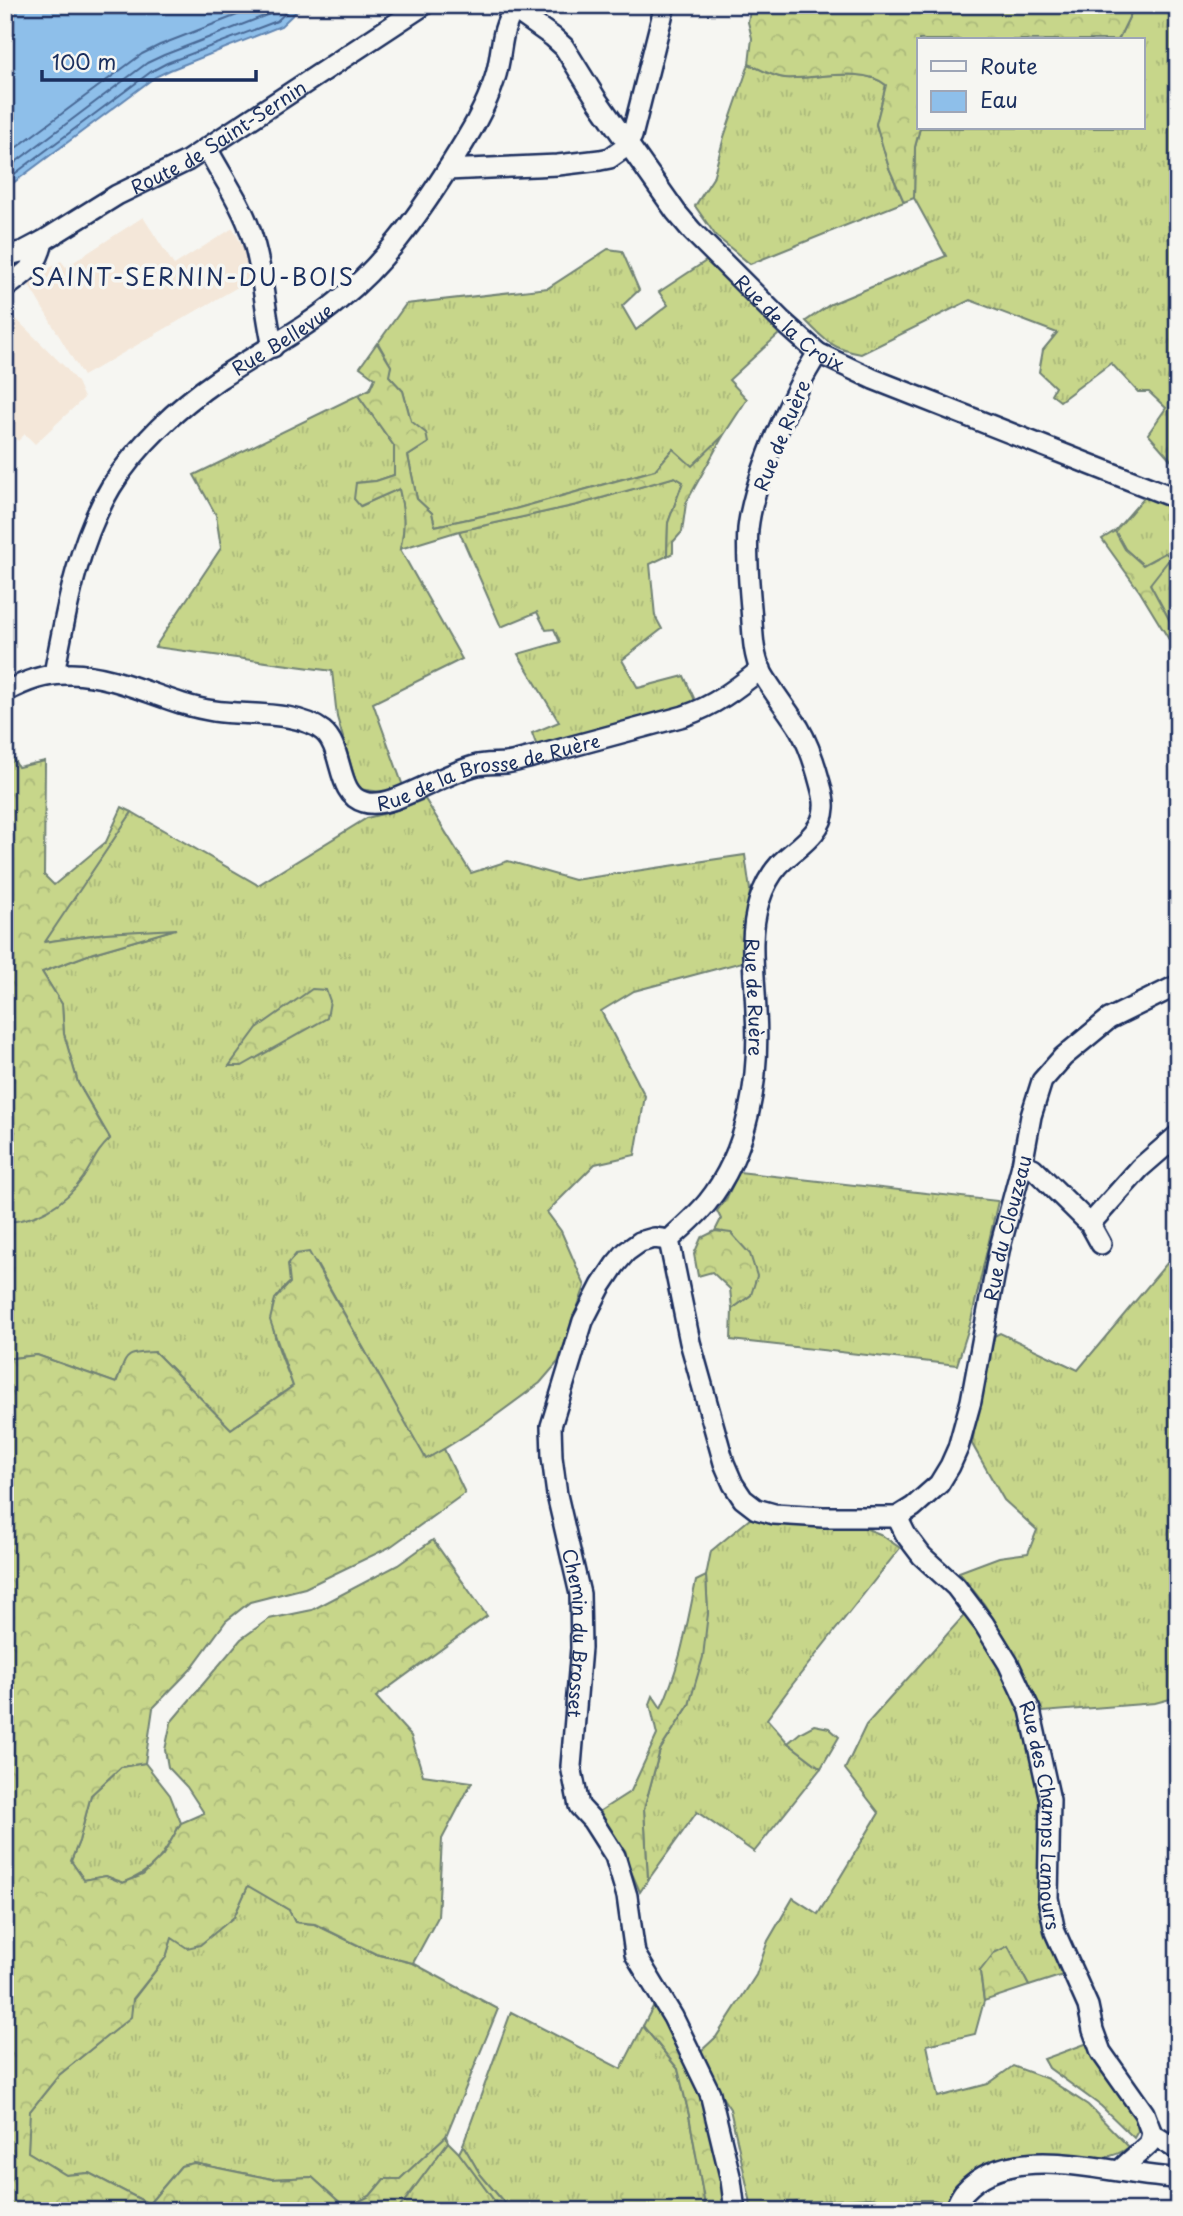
<svg xmlns="http://www.w3.org/2000/svg" width="1183" height="2216" font-family="'Playpen Sans',sans-serif">
  <style>
    .built { fill: #f4e7d9 }
    .grass { fill: url(#grass-tufts); stroke: #718274; stroke-width: 2 }
    .forest { fill: url(#forest-crowns); stroke: #718274; stroke-width: 2 }
    .water { fill: #8ebfea; stroke: #6085b2; stroke-width: 2 }
    .lines { fill: none; stroke-linecap: round; stroke-linejoin: round }
    .shore { stroke: #496996; stroke-width: 2 }
    .minor-casing { stroke: #1b2f5e; stroke-width: 24 }
    .minor { stroke: #f6f6f2; stroke-width: 19 }
    .labels { text-anchor: middle; dominant-baseline: central; stroke-width: 7; stroke-linejoin: round; paint-order: stroke }
    .street-label { font-size: 19px; fill: #1b2f5e; stroke: #f6f6f2 }
    .quarter-label { font-size: 23px; letter-spacing: 2px; fill: #1b2f5e; stroke: #f6f6f2 }
  </style>
  <defs>
    <pattern id="grass-tufts" width="24" height="20" patternUnits="userSpaceOnUse" patternTransform="scale(1.75)"><rect width="24" height="20" fill="#c7d68a"/><path d="M3 7l-1-3M5 7V3M7 7l1-3M15 17l-1-3M17 17v-4M19 17l1-3" fill="none" stroke="#aab87a"/></pattern>
    <pattern id="forest-crowns" width="20" height="18" patternUnits="userSpaceOnUse" patternTransform="scale(1.75)"><rect width="20" height="18" fill="#c7d68a"/><path d="M2 6a3 3 0 1 1 6 0M12 15a3 3 0 1 1 6 0" fill="none" stroke="#aab87a"/></pattern>
  </defs>
  <rect width="100%" height="100%" fill="#f6f6f2"/>
  <filter id="ink" filterUnits="userSpaceOnUse"><feTurbulence type="fractalNoise" baseFrequency=".0143" numOctaves="2"/><feDisplacementMap in="SourceGraphic" scale="14" xChannelSelector="R" yChannelSelector="G"/><feConvolveMatrix kernelMatrix="1 2 1 2 8 2 1 2 1" color-interpolation-filters="sRGB"/></filter>
  <g filter="url(#ink)">
    <!-- built -->
    <g class="built">
      <polygon points="143,217 174,265 233,228 249,259 251,275 243,284 83,376 27,282 61,261 66,267"/>
      <polygon points="5,308 65,367 77,382 84,398 35,444 25,434 18,441 5,428"/>
    </g>
    <!-- grass -->
    <g class="grass">
      <path d="M1135 5H1178V273L1169 277 1178 283V468L1148 434 1166 408 1149 392H1138L1111 363 1060 401 1051 394 1055 387 1039 372 1043 350 1057 333 970 300 861 354C833 349 825 341 806 321L831 304 946 256 914 198 915 147 920 128H1143V40H1118Z"/>
      <path d="M749 64C760 69 773 77 785 78 813 80 863 65 886 85L876 125 889 168 904 202 750 264 716 236 695 206 713 178 724 137Z"/>
      <polygon points="608,249 622,251 639,290 622,306 636,330 668,305 659,292 706,261 741,291 779,334 729,380 747,399 723,436 692,467 673,449 655,470 515,509 435,526 432,513 417,499 408,456 428,443 411,421 403,391 388,375 391,366 378,343 406,304 548,288"/>
      <path d="M358 395 394 446V475L376 481 356 483 361 506 399 488C404 510 406 528 400 549L462 659 373 703 403 786 382 792 358 789 337 717 332 671 155 647 221 548 216 515 194 475Z"/>
      <polygon points="675,477 683,482 668,523 667,556 650,564 655,616 662,629 622,660 638,688 684,676 698,707 538,749 532,733 559,722 518,654 560,642 554,629 546,630 537,612 501,627 459,531 577,505"/>
      <polygon points="1147,494 1178,508 1178,636 1150,584 1165,553 1143,565 1125,549 1115,531"/>
      <path d="M425 799 471 873 508 861 574 880 745 855 750 890 747 919 746 961 634 991 601 1011 645 1096 635 1155 595 1164 547 1212 561 1231 585 1286 558 1362 540 1383 487 1422 426 1460 316 1263C303 1273 282 1285 275 1301 264 1324 285 1363 293 1386L231 1429 155 1352 116 1383 37 1355 5 1359V1222H11L83 1178 98 1150 110 1138 78 1083 64 1034 62 1004 42 972 93 953 172 930 106 933 44 942 132 812 258 885 367 818 394 811Z"/>
      <polygon points="739,1172 998,1201 971,1321 957,1365 731,1340 732,1309 751,1295 732,1234 715,1231 721,1219 717,1211 727,1197"/>
      <polygon points="1178,1250 1178,1697 1155,1703 1043,1712 1011,1647 984,1604 959,1572 999,1557 1028,1553 1037,1530 1004,1500 972,1444 990,1338 1000,1333 1078,1370"/>
      <polygon points="751,1518 862,1527 880,1534 900,1548 792,1685 767,1719 788,1743 821,1768 754,1852 697,1812 648,1880 644,1809 660,1750 689,1705 708,1613 706,1576 711,1551"/>
      <path d="M967 1612 979 1628 1021 1707 1040 1794 1046 1924 1063 1975 1029 1986 1008 1947 980 1971 984 2001 975 2034 927 2045 938 2097 988 2084 1013 2066 1048 2079 1088 2105 1129 2147C1113 2160 1093 2158 1073 2157 1019 2152 976 2150 948 2204L911 2200 902 2204 870 2198 770 2209 776 2211H751L750 2199 730 2109 720 2094 701 2051 716 2037 756 1975 768 1941 793 1898 818 1914 879 1813 845 1769 866 1725Z"/>
      <path d="M145 1763 170 1795 181 1823C164 1853 157 1870 123 1883L106 1876 84 1880 71 1861 79 1841 91 1795 121 1767Z"/>
      <polygon points="248,1885 289,1910 295,1922 314,1924 376,1954 413,1963 498,2009 446,2136 400,2179 384,2179 370,2196 346,2208 312,2177 272,2179 194,2163 181,2166 149,2204 89,2173 66,2175 28,2152 29,2112 59,2075 130,2017 133,2000 166,1957 172,1937 234,1917"/>
      <polygon points="511,2012 621,2069 643,2026 678,2069 689,2115 706,2211 511,2211 480,2174 463,2145"/>
      <polygon points="1088,2043 1136,2119 1138,2131 1134,2138 1101,2106 1049,2068 1044,2059"/>
      <polygon points="448,2142 459,2153 502,2211 397,2211"/>
    </g>
    <!-- forest -->
    <g class="forest">
      <path d="M751 5H1040L1110 15 1116 5H1135L1118 40H919L920 128 915 147 914 198 904 202 889 168 876 124 886 85C863 65 813 80 785 78 773 77 760 69 749 64L752 38 748 22Z"/>
      <path d="M377 343 391 366 389 376 403 391 411 421 426 433 428 443 408 456 417 499 432 513 435 526 515 509 655 470 673 449 692 466 723 436 686 503 682 532 673 542V553L667 556 668 523 683 482 675 477 577 505 459 531 400 549C406 528 404 510 399 489L360 506 354 499 356 483 376 481 394 475V446L358 395 370 389 375 378 360 367Z"/>
      <polygon points="1115,531 1125,549 1143,565 1165,553 1171,557 1150,584 1178,636 1176,651 1140,592 1102,539"/>
      <path d="M5 744 18 767 45 761 44 875 54 885 106 842 122 807 132 812 45 942 106 933 176 929 93 953 42 972 62 1004 64 1034 78 1083 110 1139C95 1153 94 1162 83 1178 65 1204 36 1221 5 1222V1147L15 1132 5 1123Z"/>
      <polygon points="312,989 326,990 330,1001 327,1018 242,1066 229,1066 257,1028"/>
      <polygon points="715,1231 731,1233 750,1254 757,1276 751,1295 732,1309 730,1289 712,1272 698,1276 694,1254 701,1238"/>
      <path d="M309 1252 426 1459 444 1449 465 1493 390 1547 305 1588 250 1602 226 1621 190 1670 153 1708 145 1763 121 1767 91 1795 79 1841 71 1861 84 1880 106 1876 123 1883 143 1875 163 1855 181 1823 204 1813 187 1787 168 1767 165 1750 171 1722 241 1639 269 1619 312 1610 398 1565 433 1540 487 1616 376 1697 411 1736 423 1775 472 1782 442 1839 438 1917 413 1963 376 1954 315 1924 295 1922 289 1910 248 1886 234 1917 200 1945 187 1948 172 1938 166 1957 133 1999 131 2017 59 2075 30 2111 28 2152 66 2175 89 2173 149 2204 181 2166 194 2163 272 2179 312 2177 346 2208 370 2196 384 2179H400L446 2136 448 2142 397 2211H5V1359L37 1355 116 1383C128 1355 122 1353 155 1352L231 1429 293 1386 270 1320 275 1299 290 1283 288 1264 296 1254Z"/>
      <path d="M706 1576 708 1613 703 1657 689 1705 660 1750 644 1809 648 1880 640 1892 620 1846 600 1811 631 1791 657 1735 650 1704 653 1696 661 1708C680 1668 687 1624 696 1581Z"/>
      <polygon points="814,1725 829,1728 839,1737 821,1768 788,1743 801,1732"/>
      <polygon points="1008,1946 1029,1986 984,2001 980,1971 994,1953"/>
      <polygon points="655,2003 702,2094 729,2211 706,2211 689,2115 678,2069 643,2026"/>
      <polygon points="463,2145 480,2174 511,2211 502,2211 459,2153"/>
      <polygon points="870,2198 902,2204 911,2200 934,2200 948,2204 944,2211 776,2211 769,2208 798,2202"/>
    </g>
    <!-- water -->
    <polygon class="water" points="5,5 303,5 281,26 170,70 155,77 5,189"/>
    <g class="lines">
      <!-- shore -->
      <g class="shore">
        <polyline points="5,156 142,54 160,45 263,5"/>
        <polyline points="5,170 147,63 164,55 272,13 281,5"/>
        <polyline points="5,181 152,71 167,63 277,21 294,5"/>
      </g>
      <!-- minor casing -->
      <g class="minor-casing">
        <g id="minor">
          <path id="s1" d="M508 5 553 37 564 47 597 100 676 212 692 231 781 320 818 353 873 379 1178 499"/>
          <path d="M207 148C221 175 240 201 250 230 263 267 264 308 273 347"/>
          <path d="M447 170C465 141 485 111 495 78 503 54 499 31 514 10"/>
          <path id="s2" d="M5 256 24 251 43 241 117 195 187 161 424 5"/>
          <path d="M5 288C25 273 38 267 43 241"/>
          <path id="s3" d="M818 353C791 394 753 481 748 529 746 555 749 582 751 608 753 629 752 652 761 671 772 691 787 709 799 728 809 745 815 764 820 783 822 790 825 800 824 808 823 834 795 848 779 865 770 875 763 889 759 902 748 937 755 976 756 1012 760 1077 749 1151 707 1203 696 1216 682 1228 669 1240L690 1342 724 1463 733 1484 743 1499 756 1509 774 1514 823 1517H897"/>
          <path id="s4" d="M54 674C66 611 77 544 111 487 137 445 178 407 219 379 259 352 302 331 339 300 383 265 417 217 447 170L558 165 600 160 610 158 623 149 632 136 665 5"/>
          <path id="s5" d="M5 692C26 681 46 673 71 674 122 675 165 704 214 711 247 716 296 710 323 731 344 748 336 795 364 802 373 805 386 802 395 799 422 789 447 774 474 766 484 763 495 764 506 763 514 762 523 759 532 757L684 716C714 706 736 689 761 669"/>
          <polyline points="1022,1165 1033,1168 1090,1224 1101,1244"/>
          <polyline points="1090,1224 1140,1168 1178,1135"/>
          <path id="s6" d="M669 1240 654 1238 640 1242 626 1252 615 1265 601 1286 583 1321 551 1426 552 1457 557 1495 580 1594 581 1648 571 1766 579 1806 592 1820 615 1856 627 1896 635 1954 673 2017 710 2093 731 2180 735 2211"/>
          <path id="s7" d="M897 1517 906 1535 922 1556 956 1587 984 1624 1008 1663 1030 1710 1050 1800 1048 1898 1055 1932 1088 2006 1093 2030 1101 2052 1144 2113 1152 2134 1149 2144 1120 2170"/>
          <path id="s8" d="M897 1517 913 1507 939 1484 950 1466 958 1448 971 1401 999 1251 1022 1165 1031 1116 1042 1081 1063 1057 1109 1019 1178 985"/>
          <polyline points="1152,2134 1178,2150"/>
          <path d="M953 2211C957 2205 960 2197 964 2192 1013 2137 1115 2177 1178 2178"/>
        </g>
      </g>
      <!-- minor -->
      <use href="#minor" class="minor"/>
    </g>
  </g>
  <g class="labels">
    <!-- street labels -->
    <g class="street-label">
      <text stroke="none"><textPath href="#s2" startOffset="245">Route de Saint-Sernin</textPath></text>
      <text stroke="none"><textPath href="#s1" startOffset="429">Rue de la Croix</textPath></text>
      <text stroke="none"><textPath href="#s4" startOffset="425">Rue Bellevue</textPath></text>
      <text transform="translate(781 435) rotate(-68)">Rue de Ruère</text>
      <text stroke="none"><textPath href="#s5" startOffset="544">Rue de la Brosse de Ruère</textPath></text>
      <text stroke="none"><textPath href="#s3" startOffset="700">Rue de Ruère</textPath></text>
      <text stroke="none"><textPath href="#s8" startOffset="320">Rue du Clouzeau</textPath></text>
      <text stroke="none"><textPath href="#s6" startOffset="448">Chemin du Brosset</textPath></text>
      <text stroke="none"><textPath href="#s7" startOffset="343">Rue des Champs Lamours</textPath></text>
    </g>
    <!-- quarter labels -->
    <g class="quarter-label">
      <text x="193" y="276">SAINT-SERNIN-DU-BOIS</text>
    </g>
  </g>
  <!-- margin -->
  <rect width="1183" height="2216" fill="none" stroke="#f6f6f2" stroke-width="28"/>
  <rect x="14" y="14" width="1155" height="2188" fill="none" stroke="#1b2f5e" stroke-width="2.5" filter="url(#ink)"/>
  <!-- legend -->
  <rect x="917" y="38" width="228" height="91" fill="#f6f6f2" stroke="#9ea6b7" stroke-width="2"/>
  <rect x="931" y="61" width="35" height="10" fill="#f6f6f2" stroke="#9ea6b7" stroke-width="2"/>
  <text x="980" y="74" font-size="21" fill="#1b2f5e">Route</text>
  <rect x="931" y="91" width="35" height="21" fill="#8ebfea" stroke="#9ea6b7" stroke-width="2"/>
  <text x="980" y="108" font-size="21" fill="#1b2f5e">Eau</text>
  <!-- scale -->
  <path d="M42 70v10h214v-10" fill="none" stroke="#1b2f5e" stroke-width="3.5"/>
  <text x="52" y="70" font-size="21" fill="#1b2f5e" stroke="#f6f6f2" stroke-width="5" paint-order="stroke">100 m</text>
</svg>
